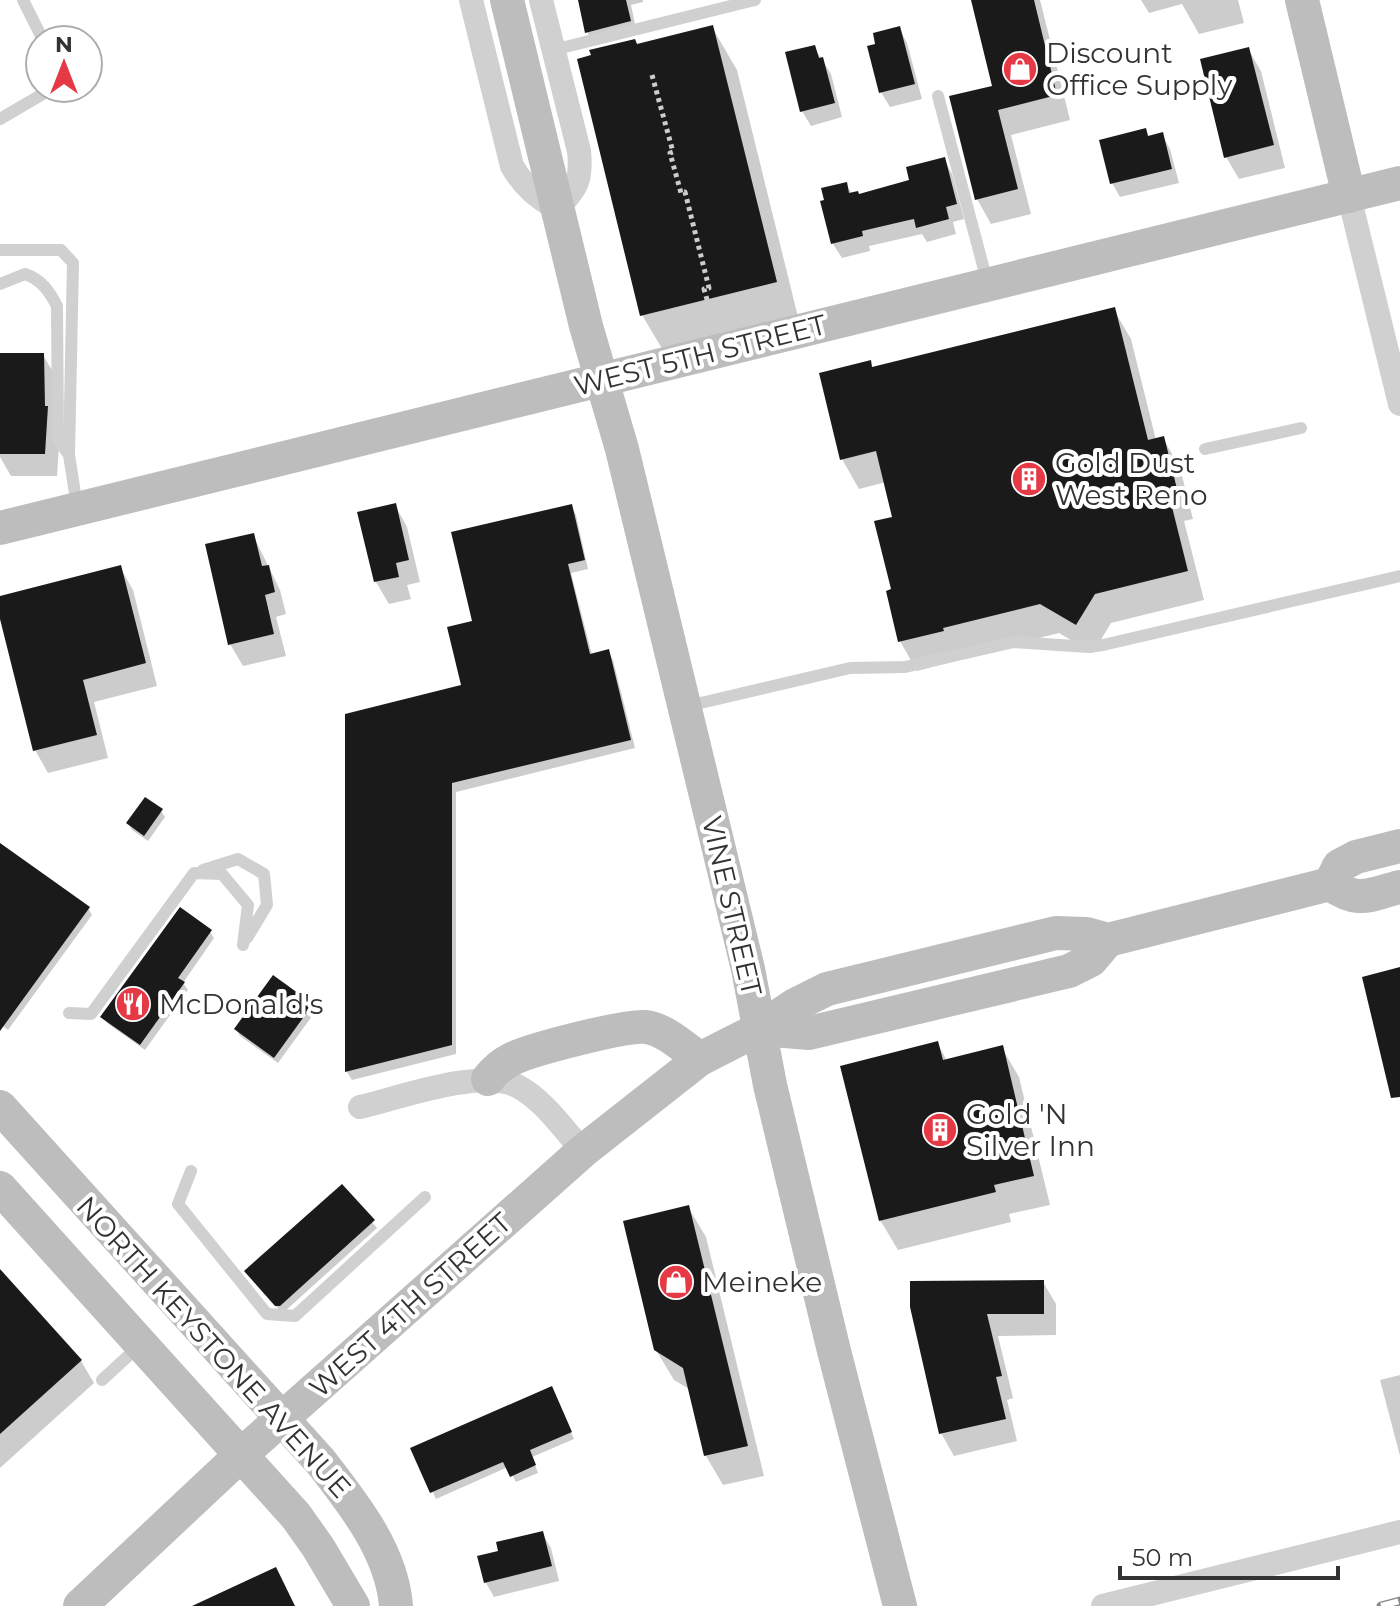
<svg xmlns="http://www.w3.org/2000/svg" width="1400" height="1606" font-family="Montserrat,sans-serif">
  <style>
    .shadow { fill: #0003 }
    .building { fill: #1a1a1a }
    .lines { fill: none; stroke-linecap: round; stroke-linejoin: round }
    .path { stroke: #cdcdcd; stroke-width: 5; stroke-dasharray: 4 4; stroke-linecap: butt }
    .lane { stroke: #d0d0d0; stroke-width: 12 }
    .street { stroke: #d0d0d0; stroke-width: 24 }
    .secondary { stroke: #bdbdbd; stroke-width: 34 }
    .rail-casing { stroke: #888; stroke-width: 9 }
    .rail { stroke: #fff; stroke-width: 6; stroke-dasharray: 18; stroke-linecap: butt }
    .labels { text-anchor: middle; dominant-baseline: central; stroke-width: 8; stroke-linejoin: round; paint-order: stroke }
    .poi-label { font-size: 28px; fill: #333; stroke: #fff; text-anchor: start }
    .street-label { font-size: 28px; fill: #333; stroke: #fff }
  </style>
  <rect width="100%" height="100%" fill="#fff"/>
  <!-- shadow -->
  <g class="shadow">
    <polygon points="580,0 643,0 643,2 631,5 637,34 595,45 587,32"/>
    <polygon points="973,0 1040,0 1070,120 1011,135 1031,214 991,224 977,199 995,87"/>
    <polygon points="1141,0 1238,0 1244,23 1199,34 1182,4 1149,13"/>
    <polygon points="712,27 737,70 800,325 667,357 642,315 637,46"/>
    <polygon points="899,28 907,43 922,99 890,107 881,92 878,45"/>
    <polygon points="814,47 831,74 842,117 811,126 802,111"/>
    <polygon points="1248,49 1261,71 1285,168 1239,179 1226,157"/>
    <polygon points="1145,130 1149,137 1162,135 1170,149 1179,183 1120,197 1112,183"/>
    <polygon points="944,159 952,174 964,219 953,222 956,234 927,242 922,234 869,246 870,251 842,258 833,244 823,202 846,184 852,194 859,196 911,181"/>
    <polygon points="1114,310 1131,339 1156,440 1163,438 1180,468 1193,519 1184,521 1204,600 1111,623 1093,653 1059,633 958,658 959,660 917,671 900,641 894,591 894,518 886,482 859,489 842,459 870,363 873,369"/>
    <polygon points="0,355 43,355 56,377 60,431 57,476 11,476 0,457"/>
    <polygon points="395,505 407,527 420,582 407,585 411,599 389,604 376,582 359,513"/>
    <polygon points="571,506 576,515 588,569 571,573 592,655 608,651 613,660 635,748 456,792 456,1054 352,1080 347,1072 347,715 463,687 475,622"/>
    <polygon points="253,535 280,590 286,614 276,617 286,656 243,666 230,644"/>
    <polygon points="120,567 133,590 157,686 94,702 108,758 48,773 35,750 0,611 0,598"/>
    <polygon points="161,811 165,817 148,841 132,830 128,823"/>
    <polygon points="0,845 88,908 92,915 8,1030 0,1024"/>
    <polygon points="210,932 214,938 183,983 188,990 145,1050 107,1023 103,1017"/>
    <polygon points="312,1005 315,1012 278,1063 240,1036 236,1029"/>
    <polygon points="938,1044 947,1061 1002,1048 1019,1077 1050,1205 1009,1214 1011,1222 898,1250 880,1220"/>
    <polygon points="341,1186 377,1228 284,1312 281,1312 247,1272"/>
    <polygon points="688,1207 706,1237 764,1476 723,1485 706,1456 691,1390 674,1380 656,1350"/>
    <polygon points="0,1272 81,1361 94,1383 0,1468"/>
    <polygon points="1043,1282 1056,1304 1056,1335 998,1336 1013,1398 1007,1400 1017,1441 954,1456 941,1433 912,1307"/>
    <polygon points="1400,1375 1400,1456 1380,1380"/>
    <polygon points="555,1395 574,1439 532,1457 538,1473 516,1482 508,1467 436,1499 413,1449"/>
    <polygon points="542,1533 551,1548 559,1581 494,1597 486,1583 480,1558 501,1552"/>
  </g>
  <!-- building -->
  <g class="building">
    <polygon points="578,0 626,0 631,21 585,33"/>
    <polygon points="971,0 1034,0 1057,95 998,110 1018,189 975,200 949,96 992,86"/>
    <polygon points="713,25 777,282 640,316 577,59 591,55 589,50 635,39 637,44"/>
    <polygon points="900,26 915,84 879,93 867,46 875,44 873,33"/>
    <polygon points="815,45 819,58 823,57 835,103 800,112 785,52"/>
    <polygon points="1249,47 1274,145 1224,158 1200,59"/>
    <polygon points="1146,128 1148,136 1163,132 1172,169 1110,184 1099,140"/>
    <polygon points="945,157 957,204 946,207 949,219 916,228 914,219 909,220 862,231 863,236 831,244 820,201 824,200 821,188 847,182 849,193 858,191 859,194 909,180 906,167"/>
    <polygon points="1115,307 1148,440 1164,436 1177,489 1168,491 1188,571 1095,594 1076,625 1040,604 943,628 944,631 898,642 886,591 891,589 874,521 892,517 876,451 840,460 819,373 871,360 872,367"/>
    <polygon points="0,353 44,353 45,406 48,406 45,454 0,454"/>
    <polygon points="396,503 409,560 396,563 399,577 374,582 357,512"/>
    <polygon points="572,504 585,560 568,564 590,654 609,649 631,740 452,783 452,1045 345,1072 345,714 461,685 447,627 472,621 451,532"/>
    <polygon points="254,533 262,566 269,565 275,592 265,595 274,634 228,645 205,544"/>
    <polygon points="121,565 146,663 83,680 97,735 33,751 0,619 0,596"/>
    <polygon points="145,797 163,809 144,836 126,823"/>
    <polygon points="0,843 90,907 0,1031"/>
    <polygon points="180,907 212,930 178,978 185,982 140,1045 100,1017"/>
    <polygon points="1400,967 1400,1097 1391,1098 1362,977"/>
    <polygon points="273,975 313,1004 274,1058 234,1029"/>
    <polygon points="938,1041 943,1060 1003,1045 1034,1176 994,1185 996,1192 879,1221 840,1066"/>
    <polygon points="342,1184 375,1220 280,1306 275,1306 244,1271"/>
    <polygon points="689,1205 748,1446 704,1456 683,1368 654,1350 623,1221"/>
    <polygon points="0,1269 82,1360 0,1434"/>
    <polygon points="1044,1280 1044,1314 987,1314 1002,1376 996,1377 1006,1419 939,1434 910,1307 910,1281"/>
    <polygon points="552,1386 572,1432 530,1450 536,1465 510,1477 503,1462 430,1493 410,1448"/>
    <polygon points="543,1531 552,1566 484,1583 477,1556 498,1551 496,1542"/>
    <polygon points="276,1567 295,1606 192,1606"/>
  </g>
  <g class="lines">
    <!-- path -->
    <polyline class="path" points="652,75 673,152 670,153 681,193 685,192 709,288 704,289 708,303"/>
    <!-- lane -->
    <g class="lane">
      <polyline points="23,0 43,40"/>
      <polyline points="553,50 755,0"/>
      <polyline points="938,96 987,281"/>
      <polyline points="0,119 53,88"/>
      <polyline points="0,250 61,250 73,263 69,455 77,506"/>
      <path d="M0 284 25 274C42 280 49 291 57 306L58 439 69 455"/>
      <polyline points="1205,449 1301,428"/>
      <polyline points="688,706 850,668 905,667 1014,642 1089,647 1103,645 1400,576"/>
      <polyline points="203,870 238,859 264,874 267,905 247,938"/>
      <polyline points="69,1013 91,1014 194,873 222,874 248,905 243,945"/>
      <polyline points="191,1171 178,1204 267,1314 295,1316 425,1197"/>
      <polyline points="102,1380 140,1345"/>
    </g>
    <!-- street -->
    <g class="street">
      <path d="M471 0 512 166C524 187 537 197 557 209 577 188 582 180 579 151L541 0"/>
      <polyline points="1349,196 1400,404"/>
      <path d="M360 1107C399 1098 481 1068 517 1086 543 1099 564 1130 583 1151"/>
      <polyline points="1103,1606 1400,1532"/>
    </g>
    <!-- secondary -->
    <g class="secondary">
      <polyline points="507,0 586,326 622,449 748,969 770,1085 834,1351 900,1606"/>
      <polyline points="1302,0 1349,196"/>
      <polyline points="0,528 1400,183"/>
      <polyline points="1330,884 1339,866 1356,857 1400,846"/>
      <polyline points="759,1029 809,1033 1069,971 1091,960 1108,940"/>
      <path d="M488 1079C495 1070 502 1064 512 1059 532 1049 626 1025 646 1027 666 1030 683 1047 700 1059"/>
      <path d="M0 1107 321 1462C353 1503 392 1552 396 1606"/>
      <polyline points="0,1188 296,1516 318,1547 353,1606"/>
      <path d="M80 1606 242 1454 583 1151 700 1059 759 1029 795 1005 827 989 1056 933 1086 934 1108 940 1330 884C1359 904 1368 895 1400 887"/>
    </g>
    <!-- rail casing -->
    <g class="rail-casing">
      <polyline id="rail" points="1381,1606 1400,1601"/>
    </g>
    <!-- rail -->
    <use href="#rail" class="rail"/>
  </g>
  <!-- icons -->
  <defs>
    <g id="shop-disc" transform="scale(1.8)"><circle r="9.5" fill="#e63946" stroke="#fff"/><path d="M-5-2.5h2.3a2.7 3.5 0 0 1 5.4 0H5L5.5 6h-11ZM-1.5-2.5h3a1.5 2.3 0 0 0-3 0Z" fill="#fff"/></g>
    <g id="building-disc" transform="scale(1.8)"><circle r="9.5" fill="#e63946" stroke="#fff"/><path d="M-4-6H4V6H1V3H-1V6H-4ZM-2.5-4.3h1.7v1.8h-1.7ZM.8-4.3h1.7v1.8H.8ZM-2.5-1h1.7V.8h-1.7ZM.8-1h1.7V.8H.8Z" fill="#fff"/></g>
    <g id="restaurant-disc" transform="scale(1.8)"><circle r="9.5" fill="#e63946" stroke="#fff"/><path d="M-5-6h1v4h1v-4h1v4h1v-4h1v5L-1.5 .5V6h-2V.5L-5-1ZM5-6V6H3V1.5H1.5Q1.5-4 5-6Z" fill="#fff"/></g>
  </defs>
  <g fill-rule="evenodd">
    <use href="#shop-disc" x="1020" y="69"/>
    <use href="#building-disc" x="1029" y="479"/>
    <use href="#restaurant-disc" x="133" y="1004"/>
    <use href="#building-disc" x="940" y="1130"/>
    <use href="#shop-disc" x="676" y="1282"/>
  </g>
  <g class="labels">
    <!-- poi labels -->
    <g class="poi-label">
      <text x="1046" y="53">Discount<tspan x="1046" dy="32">Office Supply</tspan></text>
      <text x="1055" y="463">Gold Dust<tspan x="1055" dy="32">West Reno</tspan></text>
      <text x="159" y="1004">McDonald's</text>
      <text x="966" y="1114">Gold 'N<tspan x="966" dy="32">Silver Inn</tspan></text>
      <text x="702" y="1282">Meineke</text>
    </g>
    <!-- street labels -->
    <g class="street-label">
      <text transform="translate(700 355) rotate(-14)">WEST 5TH STREET</text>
      <text transform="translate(732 906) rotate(77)">VINE STREET</text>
      <text transform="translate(410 1305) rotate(-42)">WEST 4TH STREET</text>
      <text transform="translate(214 1347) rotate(48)">NORTH KEYSTONE AVENUE</text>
    </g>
  </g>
  <!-- north arrow -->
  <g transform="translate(64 64)"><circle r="38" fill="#ffffff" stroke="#adadad" stroke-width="2"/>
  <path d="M0-6L14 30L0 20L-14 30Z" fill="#e63946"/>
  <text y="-12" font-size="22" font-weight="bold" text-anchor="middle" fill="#333333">N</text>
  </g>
  <!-- scale -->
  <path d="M1120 1566v12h218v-12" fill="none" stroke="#333333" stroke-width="4"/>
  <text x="1132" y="1566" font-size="24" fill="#333333" stroke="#ffffff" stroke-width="6" paint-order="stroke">50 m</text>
</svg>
